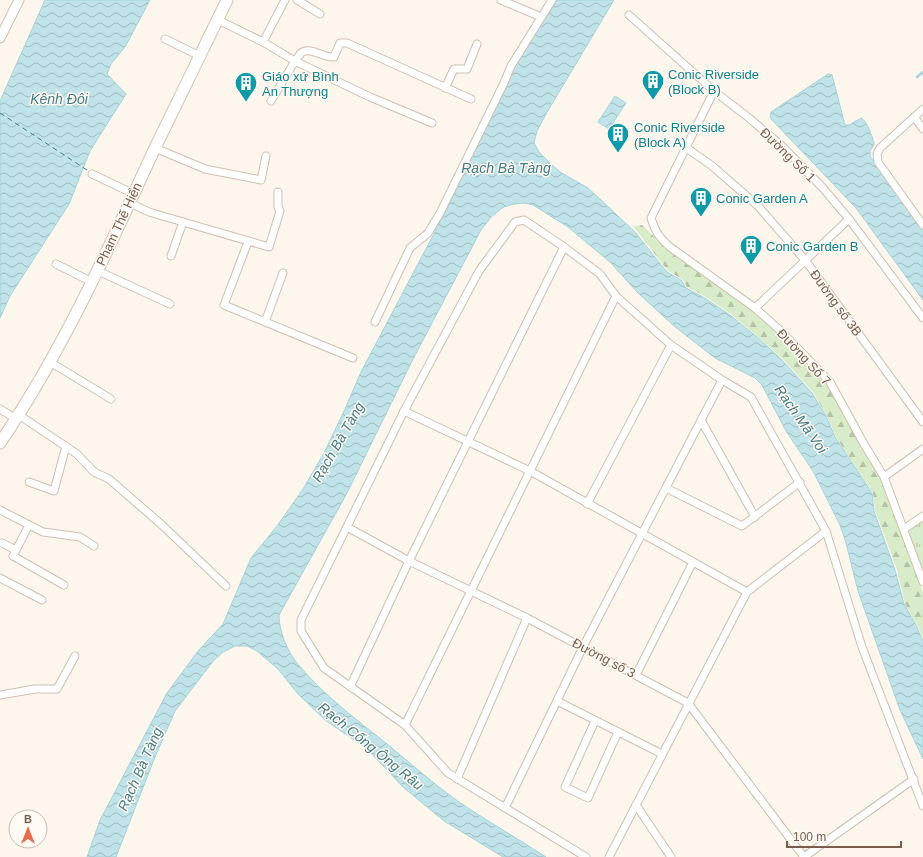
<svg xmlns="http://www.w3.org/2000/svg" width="923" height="857" font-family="Arial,sans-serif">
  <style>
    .grass { fill: url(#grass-tufts) }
    .forest { fill: url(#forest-firs) }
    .water { fill: url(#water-waves); stroke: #a5d3da }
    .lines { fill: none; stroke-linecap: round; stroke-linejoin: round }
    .stream { stroke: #a5d3da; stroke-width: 2.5 }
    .ferry { stroke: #437c86; stroke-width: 1; stroke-dasharray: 5 4; stroke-linecap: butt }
    .minor-casing { stroke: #d1beb0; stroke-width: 9 }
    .tertiary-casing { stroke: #d1beb0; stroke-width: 11 }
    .secondary-casing { stroke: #d6c0b0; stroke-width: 13 }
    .minor { stroke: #fff; stroke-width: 7 }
    .tertiary { stroke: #fff; stroke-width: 9 }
    .secondary { stroke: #fff; stroke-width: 11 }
    .labels { text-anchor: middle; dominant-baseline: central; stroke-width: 3; stroke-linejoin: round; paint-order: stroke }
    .culture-label { font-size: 13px; fill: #0d838f; stroke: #fffaf3; text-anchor: start }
    .street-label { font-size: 13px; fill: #7a5c4d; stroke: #fffaf3 }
    .water-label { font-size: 14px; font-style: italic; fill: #437c86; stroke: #fffaf3 }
  </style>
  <defs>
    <pattern id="grass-tufts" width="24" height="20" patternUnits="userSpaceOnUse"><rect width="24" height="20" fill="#d8ecc9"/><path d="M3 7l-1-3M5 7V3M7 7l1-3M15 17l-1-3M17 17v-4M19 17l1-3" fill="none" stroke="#b4c2a5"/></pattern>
    <pattern id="forest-firs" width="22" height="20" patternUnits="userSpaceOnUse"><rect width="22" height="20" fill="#d8ecc9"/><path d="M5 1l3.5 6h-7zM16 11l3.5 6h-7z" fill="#b4c2a5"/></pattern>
    <pattern id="water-waves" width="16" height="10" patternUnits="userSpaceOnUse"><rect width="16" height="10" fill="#bfe3e8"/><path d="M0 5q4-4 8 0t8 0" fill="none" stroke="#a0bbbe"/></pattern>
  </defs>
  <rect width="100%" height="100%" fill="#fdf6ec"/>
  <!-- grass -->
  <polygon class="grass" points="923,520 923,571 909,531 913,527"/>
  <!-- forest -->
  <polygon class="forest" points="642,225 668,250 753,311 779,335 827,385 881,479 899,529 923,592 923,638 918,627 905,604 897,570 875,510 873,493 836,437 827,416 813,392 783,359 757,336 731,314 704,296 687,287 682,279 668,271 633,226"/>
  <!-- water -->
  <g class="water">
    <polygon points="45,0 150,0 125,47 111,64 107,74 126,94 90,151 69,204 10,296 0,318 0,101"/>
    <path d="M557 0H614L546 114 537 131 534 143 539 152 551 164 560 172 588 188 600 199 635 232 667 272 681 280 686 288 703 297 730 315 757 337 782 360 812 393 826 416 835 437 872 493 874 511 895 570 904 604 917 627 923 642V759L900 710 858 591 846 543 840 525 813 471 786 431 762 385 755 378 715 358 674 326 638 293 611 263 568 227 533 205 524 203 514 204 504 207 492 216 481 230 412 361 346 495 279 615C279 632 287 650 297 663 322 694 356 719 387 744 414 766 439 789 468 808 494 825 520 840 546 857H503L444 821 403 787 367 749 325 720 298 694 278 669 257 651 247 646H235L223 652 214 660 175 711 155 757 116 857H87L100 820 167 693 198 651 223 624 251 558 277 526 303 489 324 453 345 409 361 372 449 205 474 150 512 73 528 41 542 23Z"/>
    <path d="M828 74 832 75 845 125H849L861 118C868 122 871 135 874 142V145L870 151V156L923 229V300L856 208 771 119 770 116 771 112Z"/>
    <polygon points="615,96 626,103 609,129 598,122"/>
  </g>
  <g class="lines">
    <!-- stream -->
    <polyline class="stream" points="917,77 923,72"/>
    <!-- ferry -->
    <polyline class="ferry" points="0,113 90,172"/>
    <!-- minor casing -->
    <g class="minor-casing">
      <g id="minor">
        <polyline points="297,0 320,14"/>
        <polyline points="501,0 541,17"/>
        <polyline points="629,15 714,91 749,118 782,146 822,187 849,219 923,318"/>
        <polyline points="218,20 263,42 295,61 271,101"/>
        <polyline points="165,39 200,56"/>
        <polyline points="263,42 285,0"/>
        <polyline points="445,88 454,69 467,69 477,44"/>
        <path d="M714 91 651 218C656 233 659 237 670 247L755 308 782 332 830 382 864 444 884 477 923 582"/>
        <polyline points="923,109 880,148 877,154 878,162 923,225"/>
        <polyline points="914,117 923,129"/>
        <path d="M432 123 370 97 295 61C297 59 299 55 301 53 310 46 324 58 334 57L340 43H347L471 99"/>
        <polyline points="685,147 711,165 758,206 805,260 923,422"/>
        <polyline points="155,148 205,169 261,180 266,156"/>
        <polyline points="92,174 134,194"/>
        <polyline points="130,203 149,212 183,222 269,247 280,211 278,207 278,192"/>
        <polyline points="248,242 224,305 353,358"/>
        <polyline points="171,256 183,222"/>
        <polyline points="56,264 92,282"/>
        <polyline points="98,271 170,304"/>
        <polyline points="755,308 849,219"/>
        <polyline points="265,322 283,273"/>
        <polyline points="375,322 410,248 428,233 440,213 503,85 511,66 552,0"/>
        <polyline points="50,362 111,399"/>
        <polyline points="0,409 16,419"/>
        <polyline points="404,411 530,471 747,592"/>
        <polyline points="19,415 77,454 94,472 109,479 162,525 226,586"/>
        <polyline points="701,420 755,517"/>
        <polyline points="884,477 923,449"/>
        <polyline points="29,482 54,491 66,446"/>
        <polyline points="666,488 742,526 800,482"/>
        <polyline points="587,504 671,345"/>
        <polyline points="0,510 43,532 80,537 94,546"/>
        <polyline points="29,525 13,556 64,585"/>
        <polyline points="347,527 409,561 527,618 688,703 804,857"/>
        <polyline points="904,529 923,516"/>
        <polyline points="2,543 16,550"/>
        <polyline points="0,578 42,600"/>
        <polyline points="636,675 693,562"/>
        <polyline points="350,687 409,561 564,247"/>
        <polyline points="0,695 35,689 57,689 75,656"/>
        <polyline points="557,701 662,754"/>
        <polyline points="595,721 565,787 588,798 618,732"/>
        <polyline points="405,725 616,296"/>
        <polyline points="457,779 527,618"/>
        <polyline points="636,805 671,857"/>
        <polyline points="505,808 583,647 722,380"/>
        <polyline points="586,857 448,773 405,725 324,668 301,631 301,620 404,411 479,271 515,222 524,220 564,247 600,274 616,296 671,345 722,380 751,397 826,531 862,647 923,806"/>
        <polyline points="609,857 747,592 826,531"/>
        <polyline points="804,857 914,779"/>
      </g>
    </g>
    <!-- tertiary casing -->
    <g class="tertiary-casing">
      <polyline id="tertiary" points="0,38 19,0"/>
    </g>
    <!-- secondary casing -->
    <g class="secondary-casing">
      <path id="secondary" d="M0 443C62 352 108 250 154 150 178 100 203 50 227 0"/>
    </g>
    <!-- minor -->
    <use href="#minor" class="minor"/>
    <!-- tertiary -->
    <use href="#tertiary" class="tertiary"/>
    <!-- secondary -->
    <use href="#secondary" class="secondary"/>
  </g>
  <!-- icons -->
  <defs>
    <g id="building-pin" transform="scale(1.15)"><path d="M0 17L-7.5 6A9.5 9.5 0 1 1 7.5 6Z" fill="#0f9aa8" stroke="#fffaf3"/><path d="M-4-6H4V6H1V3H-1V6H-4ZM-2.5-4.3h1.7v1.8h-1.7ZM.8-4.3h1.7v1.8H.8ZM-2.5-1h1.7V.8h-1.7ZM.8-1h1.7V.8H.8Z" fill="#fff"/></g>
  </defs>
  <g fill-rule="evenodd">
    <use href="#building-pin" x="653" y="81"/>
    <use href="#building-pin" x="246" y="83"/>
    <use href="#building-pin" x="618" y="134"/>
    <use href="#building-pin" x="701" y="198"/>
    <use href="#building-pin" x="751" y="246"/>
  </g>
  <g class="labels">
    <!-- culture labels -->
    <g class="culture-label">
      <text x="668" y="74">Conic Riverside<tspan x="668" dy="15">(Block B)</tspan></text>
      <text x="262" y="76">Giáo xứ Bình<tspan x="262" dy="15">An Thượng</tspan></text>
      <text x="634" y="127">Conic Riverside<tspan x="634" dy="15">(Block A)</tspan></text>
      <text x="716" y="198">Conic Garden A</text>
      <text x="766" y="246">Conic Garden B</text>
    </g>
    <!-- street labels -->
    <g class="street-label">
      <text transform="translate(788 155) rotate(44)">Đường Số 1</text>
      <text transform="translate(119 224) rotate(-65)">Phạm Thế Hiển</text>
      <text transform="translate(836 303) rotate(54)">Đường số 3B</text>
      <text transform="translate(804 357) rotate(47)">Đường Số 7</text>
      <text transform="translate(604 658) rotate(28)">Đường số 3</text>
    </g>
    <!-- water labels -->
    <g class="water-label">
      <text x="59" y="99">Kênh Đôi</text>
      <text x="506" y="168">Rạch Bà Tàng</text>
      <text transform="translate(801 419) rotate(55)">Rạch Mã Voi</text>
      <text transform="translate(338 442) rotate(-60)">Rạch Bà Tàng</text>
      <text transform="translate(371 746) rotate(39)">Rạch Cống Ông Râu</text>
      <text transform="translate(140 769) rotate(-66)">Rạch Bà Tàng</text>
    </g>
  </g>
  <!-- north arrow -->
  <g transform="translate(28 829)"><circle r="19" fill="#fffaf3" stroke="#cabbb1"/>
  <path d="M0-3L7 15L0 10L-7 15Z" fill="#e76f51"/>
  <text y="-6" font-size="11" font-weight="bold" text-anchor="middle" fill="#7a5c4d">B</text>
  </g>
  <!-- scale -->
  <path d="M787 841v6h114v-6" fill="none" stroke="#7a5c4d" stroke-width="2"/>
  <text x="793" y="841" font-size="12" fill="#7a5c4d" stroke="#fffaf3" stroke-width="3" paint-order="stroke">100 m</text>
</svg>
